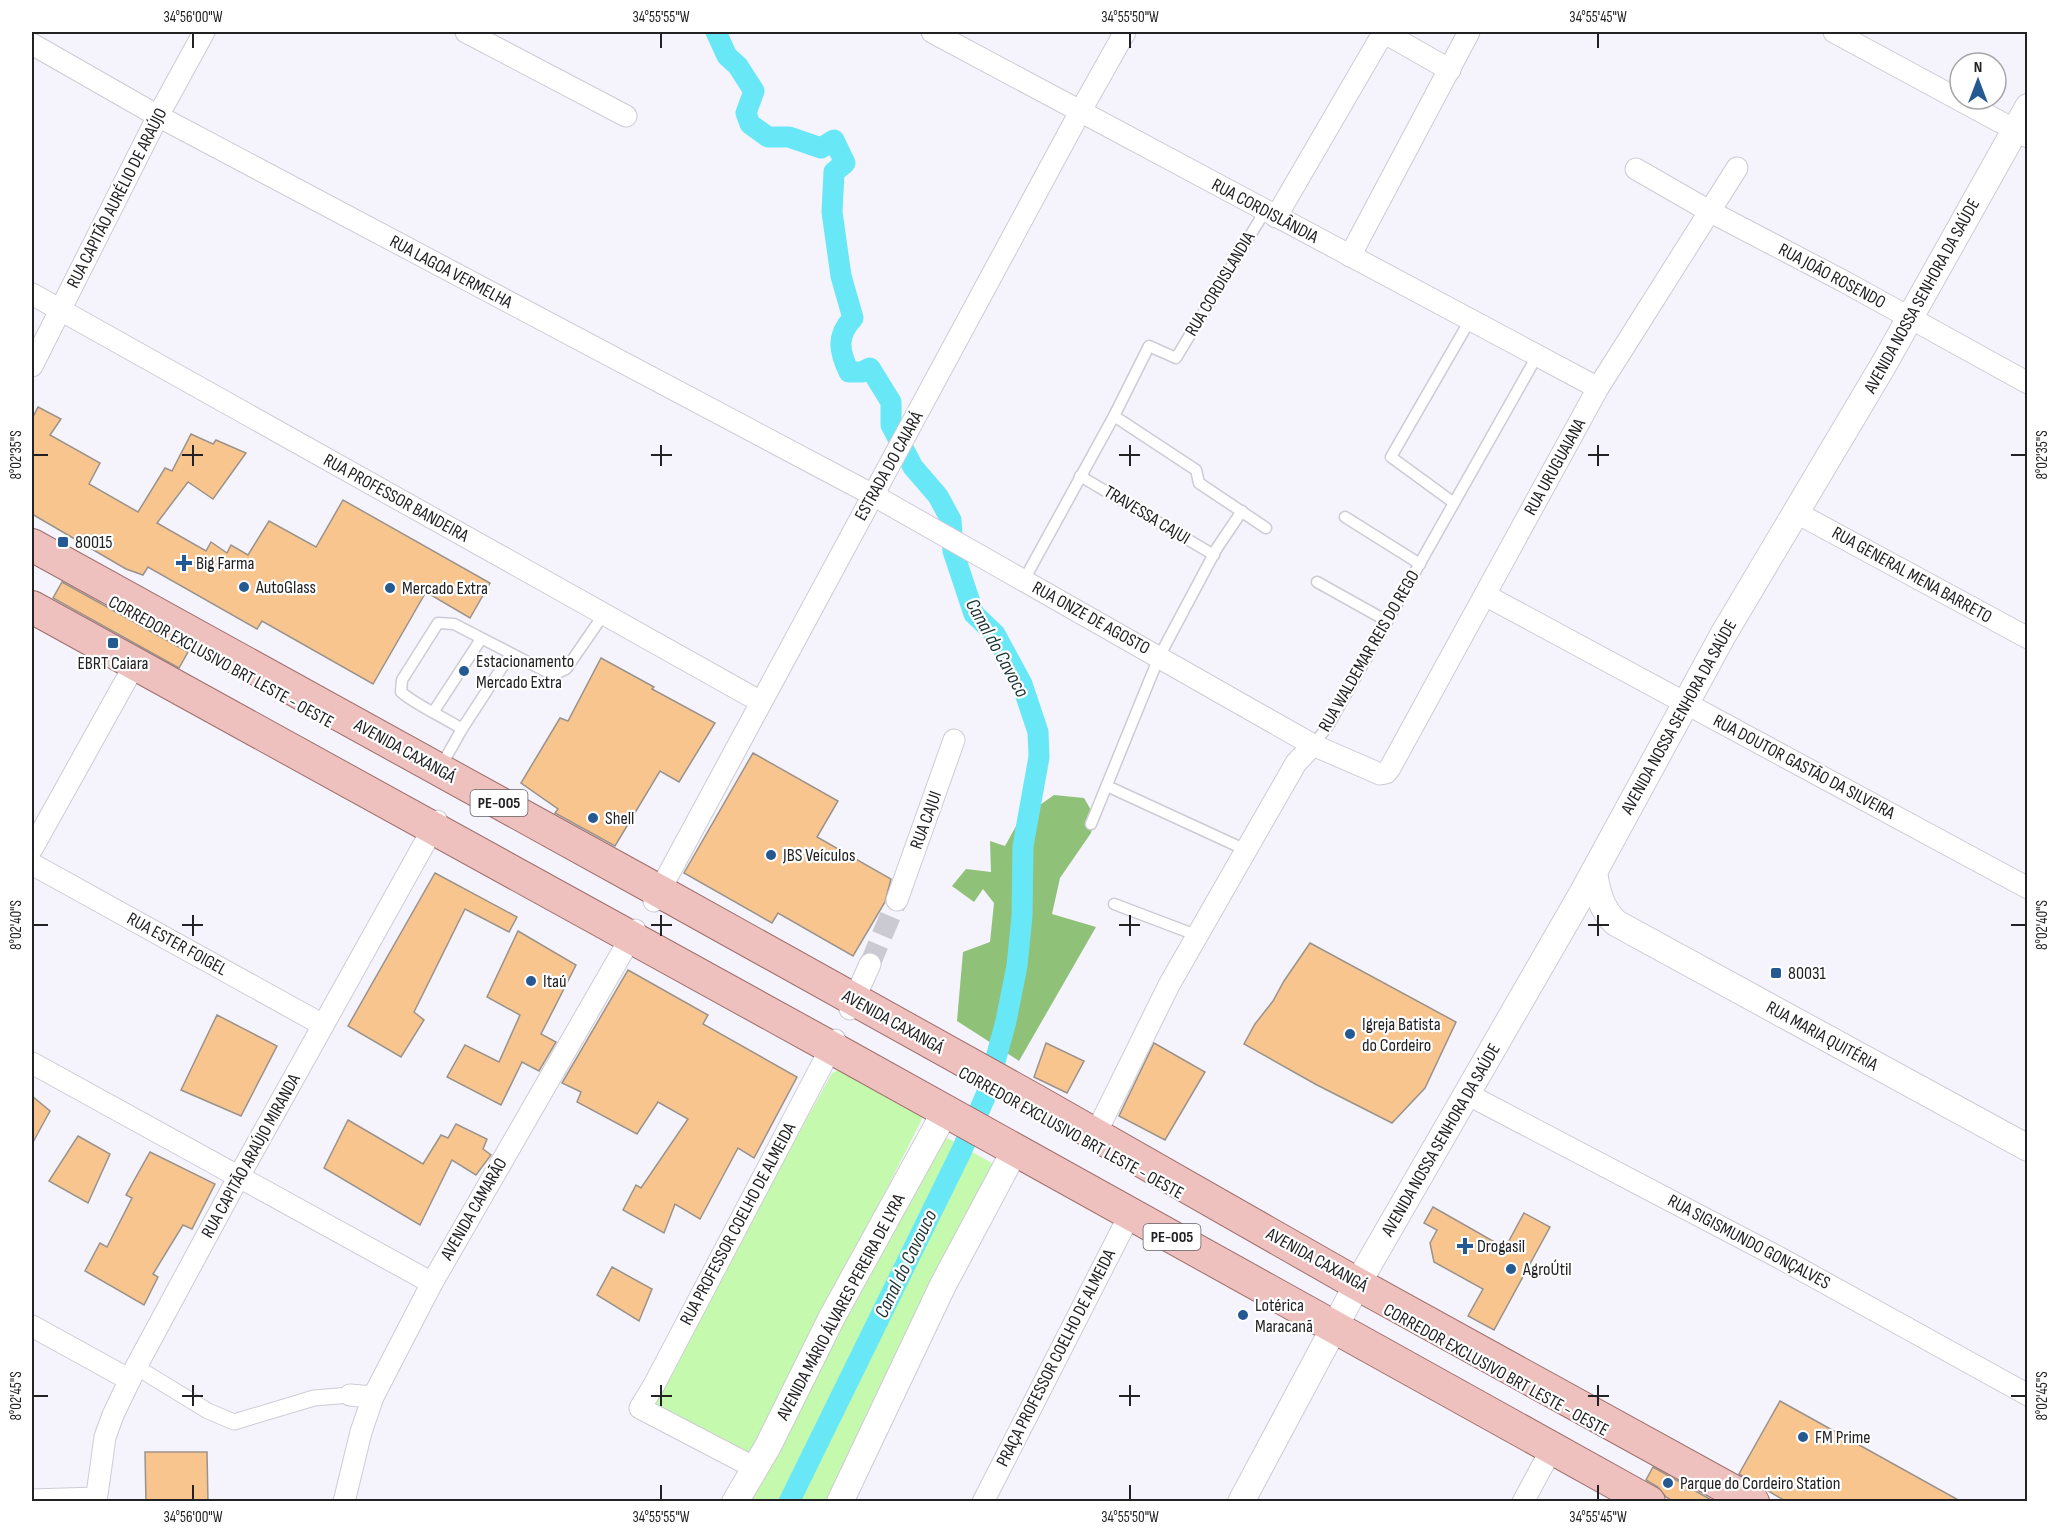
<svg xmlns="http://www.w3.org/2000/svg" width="2059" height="1533" font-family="'Sofia Sans Condensed',sans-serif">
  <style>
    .green { fill: #c5f9ae }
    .forest { fill: #8fc178 }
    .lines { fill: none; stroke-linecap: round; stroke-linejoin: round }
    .canal { stroke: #68e8f7; stroke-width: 21 }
    .building { fill: #f9c58f; stroke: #9a938c; stroke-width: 1.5 }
    .minor-tunnel { stroke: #cbc9d1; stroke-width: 21; stroke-dasharray: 21 10; stroke-linecap: butt }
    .service-casing { stroke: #cecbd5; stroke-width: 13 }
    .pedestrian-casing { stroke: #cecbd5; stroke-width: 17 }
    .minor-casing { stroke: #cecbd5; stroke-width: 23 }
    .tertiary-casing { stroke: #cecbd5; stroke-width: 28 }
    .primary-casing { stroke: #9f6e6c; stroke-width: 34 }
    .service { stroke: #fff; stroke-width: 10 }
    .pedestrian { stroke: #fff; stroke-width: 15 }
    .minor { stroke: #fff; stroke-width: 21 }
    .tertiary { stroke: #fff; stroke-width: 26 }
    .primary { stroke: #eec1be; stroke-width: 32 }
    .ticks { fill: none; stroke: #222124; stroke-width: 2 }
    .poi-dot { fill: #255991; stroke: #fff; stroke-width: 2 }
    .labels { text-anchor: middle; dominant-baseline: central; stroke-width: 4.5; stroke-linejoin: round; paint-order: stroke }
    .shield { fill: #fff; stroke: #646466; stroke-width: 1.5 }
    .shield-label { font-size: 16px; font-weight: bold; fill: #222124 }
    .street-label { font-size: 18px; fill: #222124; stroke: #fff }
    .poi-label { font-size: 18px; fill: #222124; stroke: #fff; text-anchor: start }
    .water-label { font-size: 20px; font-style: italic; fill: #1d3437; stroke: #fff }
    .neatline { fill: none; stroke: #222124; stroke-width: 2 }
    .ticks-label { font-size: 15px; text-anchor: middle; fill: #222124 }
  </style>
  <rect width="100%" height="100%" fill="#f5f3fc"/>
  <!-- green -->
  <g class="green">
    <polygon points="838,1070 921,1116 922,1119 751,1458 656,1406 659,1388 832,1073"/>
    <polygon points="938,1133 999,1167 832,1501 739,1502"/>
  </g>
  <!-- forest -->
  <polygon class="forest" points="1054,795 1084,798 1095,817 1091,833 1060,878 1052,914 1096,927 1019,1061 957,1021 963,952 990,942 994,903 983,889 974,902 952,886 966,869 991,872 990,841 1005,846 1020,819"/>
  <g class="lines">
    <!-- canal -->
    <path class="canal" d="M716 32 727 56 738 66 754 91 746 113 750 124 768 137H789L821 148 834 140 845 163 834 172 832 212 841 276 853 318C836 336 839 351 849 372H862L870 368 891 402V425L913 467 938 496 951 520 953 551 974 614 995 634 1022 684 1038 732 1039 757 1023 846 1022 916 1017 966 1006 1021 986 1095 961 1152 789 1502"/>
  </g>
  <!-- building -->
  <g class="building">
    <polygon points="38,407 61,419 50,435 100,463 89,484 138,512 165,468 172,471 191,434 213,444 216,440 246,453 213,499 188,482 157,523 206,551 211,542 227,553 231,545 248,555 269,521 316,547 343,500 490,583 470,618 426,592 373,684 262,621 257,629 148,567 143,575 126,569 32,514 32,419"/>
    <polygon points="62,582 188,652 179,668 53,598"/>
    <polygon points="601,658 654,687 652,689 715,723 679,782 660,771 615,846 555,813 558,809 521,783 560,718 568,721"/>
    <polygon points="753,753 838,801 817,837 891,879 885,902 853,956 778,913 772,923 684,873"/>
    <polygon points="435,873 517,917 509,932 465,909 414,1012 424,1020 401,1057 348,1026"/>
    <polygon points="518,931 576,965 541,1034 556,1042 539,1071 522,1062 501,1105 447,1077 465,1045 499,1062 520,1015 487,997"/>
    <polygon points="1310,943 1456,1022 1425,1088 1392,1123 1317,1085 1244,1044 1255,1024 1273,1001 1284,981"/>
    <polygon points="628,970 708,1015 703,1024 797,1077 754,1158 738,1148 700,1219 675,1204 664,1233 623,1210 636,1185 641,1188 688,1119 658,1102 637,1134 577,1102 581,1092 562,1083"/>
    <polygon points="217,1015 277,1046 241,1116 181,1090"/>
    <polygon points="1046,1043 1084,1061 1067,1093 1034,1077"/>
    <polygon points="1154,1043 1205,1072 1165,1140 1119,1116"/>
    <polygon points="32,1096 50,1111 32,1144"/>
    <polygon points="348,1120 423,1164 441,1135 448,1138 456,1124 487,1139 483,1149 491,1155 476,1175 452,1160 420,1225 324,1168"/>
    <polygon points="78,1136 110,1154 88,1203 49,1181"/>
    <polygon points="150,1152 215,1184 192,1229 183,1225 153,1274 158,1277 144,1305 85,1271 100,1243 107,1247 132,1198 126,1195"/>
    <polygon points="1433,1207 1505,1248 1524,1213 1550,1227 1494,1330 1468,1316 1483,1289 1434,1262 1430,1243 1437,1230 1424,1223"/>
    <polygon points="612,1267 652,1289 639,1321 597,1295"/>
    <polygon points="1780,1401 1962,1502 1787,1502 1739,1474"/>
    <polygon points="145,1452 207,1452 208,1502 146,1502"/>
    <polygon points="1653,1467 1715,1502 1674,1502 1666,1497 1658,1487 1646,1480"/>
  </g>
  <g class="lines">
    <!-- minor-tunnel -->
    <polyline class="minor-tunnel" points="870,964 897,900"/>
    <!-- service casing -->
    <g class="service-casing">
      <g id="service">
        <polyline points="1114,416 1196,470 1199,483 1266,528"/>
        <polyline points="1080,476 1214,555"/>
        <polyline points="1454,503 1391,457 1470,320"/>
        <polyline points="1345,517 1420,564"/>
        <polyline points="1024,580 1114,416 1149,346 1176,358 1265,211"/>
        <polyline points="1317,582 1387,621"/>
        <path d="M510 655 462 729C442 716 419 707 401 692L402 680 438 623 454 624 553 675 566 669 604 614"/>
        <polyline points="434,711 481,639"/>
        <polyline points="1313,745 1328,726 1537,356"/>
        <polyline points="440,768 462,729"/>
        <polyline points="1107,786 1246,850"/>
        <polyline points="1091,824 1159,657 1217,548 1242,511"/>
        <polyline points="1114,904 1196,935"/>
      </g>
    </g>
    <!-- pedestrian casing -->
    <g class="pedestrian-casing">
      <polyline id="pedestrian" points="136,1367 208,1411 234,1422 314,1398 350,1395"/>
    </g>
    <!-- minor casing -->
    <g class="minor-casing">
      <g id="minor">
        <polyline points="466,32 626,116"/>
        <polyline points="932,32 1598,388"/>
        <polyline points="1834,32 2028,137"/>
        <polyline points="32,44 158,116 873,495 1313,745 1380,774 1386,773 1390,768 1598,388 1737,168"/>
        <polyline points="1636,169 1709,211 1845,282 2028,383"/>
        <polyline points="1276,217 1379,40 1386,36 1392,37 1450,70"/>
        <polyline points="1350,256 1469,32"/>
        <polyline points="32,294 761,702"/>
        <polyline points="32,366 158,116 204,32"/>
        <polyline points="1797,513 2028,638"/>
        <polyline points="1485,595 2028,888"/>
        <polyline points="32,849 135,664"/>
        <polyline points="32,864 323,1025"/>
        <polyline points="897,900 954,740"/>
        <polyline points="654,901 1080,112 1125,32"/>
        <polyline points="850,1009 870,964"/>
        <polyline points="32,1063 432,1283"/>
        <polyline points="1467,1094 1780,1258 2028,1395"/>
        <polyline points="1095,1135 1169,985 1296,763 1313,745"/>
        <polyline points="32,1326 130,1380"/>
        <polyline points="350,1395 373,1397"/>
        <polyline points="755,1468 640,1408 654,1385 835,1040"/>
        <polyline points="32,1500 96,1498"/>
        <polyline points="96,1502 105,1437 113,1415 136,1367 238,1178 437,821"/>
        <polyline points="344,1502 361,1432 373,1397 432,1283 635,930"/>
        <polyline points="983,1502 1130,1214"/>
        <polyline points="1523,1502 1552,1448"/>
      </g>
    </g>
    <!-- tertiary casing -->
    <g class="tertiary-casing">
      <g id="tertiary">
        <path d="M1594 872C1597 892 1601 909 1616 923L2028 1148"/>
        <polyline points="735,1502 768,1446 832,1317 945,1112"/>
        <polyline points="840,1502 943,1285 1015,1150"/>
        <polyline points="1241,1502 1358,1283 1583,892 1723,635 1884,364 2028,107"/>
      </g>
    </g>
    <!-- primary casing -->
    <g class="primary-casing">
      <g id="primary">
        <polyline points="32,545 659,891 1040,1103 1352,1281 1753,1502"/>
        <polyline points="32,607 832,1048 1649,1502"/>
      </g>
    </g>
    <!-- service -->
    <use href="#service" class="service"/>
    <!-- pedestrian -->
    <use href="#pedestrian" class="pedestrian"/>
    <!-- minor -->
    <use href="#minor" class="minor"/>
    <!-- tertiary -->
    <use href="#tertiary" class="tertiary"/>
    <!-- primary -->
    <use href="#primary" class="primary"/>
  </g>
  <!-- ticks -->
  <path class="ticks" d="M193 33V48M661 33V48M1130 33V48M1598 33V48M193 445V466M661 445V466M1130 445V466M1598 445V466M33 455H48M182 455H203M651 455H672M1119 455H1140M1588 455H1609M2011 455H2026M193 915V936M661 915V936M1130 915V936M1598 915V936M33 925H48M182 925H203M651 925H672M1119 925H1140M1588 925H1609M2011 925H2026M193 1385V1406M661 1385V1406M1130 1385V1406M1598 1385V1406M33 1396H48M182 1396H203M651 1396H672M1119 1396H1140M1588 1396H1609M2011 1396H2026M193 1485V1500M661 1485V1500M1130 1485V1500M1598 1485V1500"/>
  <!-- markers -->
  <g class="poi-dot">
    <rect x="57" y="536" width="12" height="12" rx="3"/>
    <path d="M181 554h6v6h6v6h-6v6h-6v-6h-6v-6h6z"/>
    <circle cx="244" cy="587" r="6"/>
    <circle cx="390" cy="588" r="6"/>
    <rect x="107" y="637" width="12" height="12" rx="3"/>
    <circle cx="464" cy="671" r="6"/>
    <circle cx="593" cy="818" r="6"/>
    <circle cx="771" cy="855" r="6"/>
    <rect x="1770" y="967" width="12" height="12" rx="3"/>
    <circle cx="531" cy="981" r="6"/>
    <circle cx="1350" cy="1034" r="6"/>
    <path d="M1462 1237h6v6h6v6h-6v6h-6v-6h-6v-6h6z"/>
    <circle cx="1511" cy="1269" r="6"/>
    <circle cx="1243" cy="1315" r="6"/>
    <circle cx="1803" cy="1437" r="6"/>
    <circle cx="1668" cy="1483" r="6"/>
  </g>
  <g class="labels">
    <!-- shield labels -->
    <g class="shield">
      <rect x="470.5" y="790" width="57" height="26" rx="4.5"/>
      <rect x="1143.5" y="1224" width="57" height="26" rx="4.5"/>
    </g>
    <g class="shield-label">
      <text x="499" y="803">PE-005</text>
      <text x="1172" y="1237">PE-005</text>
    </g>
    <!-- street labels -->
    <g class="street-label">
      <text transform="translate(117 198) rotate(-63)">RUA CAPITÃO AURÉLIO DE ARAÚJO</text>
      <text transform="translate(1265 211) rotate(28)">RUA CORDISLÂNDIA</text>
      <text transform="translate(451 272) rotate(28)">RUA LAGOA VERMELHA</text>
      <text transform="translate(1832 276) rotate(28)">RUA JOÃO ROSENDO</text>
      <text transform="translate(1220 284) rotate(-59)">RUA CORDISLANDIA</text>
      <text transform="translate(1922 296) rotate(-61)">AVENIDA NOSSA SENHORA DA SAÚDE</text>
      <text transform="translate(889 466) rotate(-61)">ESTRADA DO CAIARÁ</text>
      <text transform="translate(1555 467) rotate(-61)">RUA URUGUAIANA</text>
      <text transform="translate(396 498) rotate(29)">RUA PROFESSOR BANDEIRA</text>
      <text transform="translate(1147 515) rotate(31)">TRAVESSA CAJUI</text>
      <text transform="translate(1912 575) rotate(29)">RUA GENERAL MENA BARRETO</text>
      <text transform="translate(1091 618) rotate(29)">RUA ONZE DE AGOSTO</text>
      <text transform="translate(1369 651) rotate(-60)">RUA WALDEMAR REIS DO REGO</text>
      <text transform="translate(221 662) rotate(29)">CORREDOR EXCLUSIVO BRT LESTE - OESTE</text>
      <text transform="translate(1679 717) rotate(-61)">AVENIDA NOSSA SENHORA DA SAÚDE</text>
      <text transform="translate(405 751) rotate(29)">AVENIDA CAXANGÁ</text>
      <text transform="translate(1804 767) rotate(28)">RUA DOUTOR GASTÃO DA SILVEIRA</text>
      <text transform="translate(926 820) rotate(-70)">RUA CAJUI</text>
      <text transform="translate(177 944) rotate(29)">RUA ESTER FOIGEL</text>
      <text transform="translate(893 1022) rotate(29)">AVENIDA CAXANGÁ</text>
      <text transform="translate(1822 1036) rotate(29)">RUA MARIA QUITÉRIA</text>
      <text transform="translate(1071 1133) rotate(29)">CORREDOR EXCLUSIVO BRT LESTE - OESTE</text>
      <text transform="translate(1441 1140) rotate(-60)">AVENIDA NOSSA SENHORA DA SAÚDE</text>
      <text transform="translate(251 1156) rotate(-61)">RUA CAPITÃO ARAÚJO MIRANDA</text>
      <text transform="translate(474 1209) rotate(-60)">AVENIDA CAMARÃO</text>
      <text transform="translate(738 1224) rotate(-62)">RUA PROFESSOR COELHO DE ALMEIDA</text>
      <text transform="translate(1749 1242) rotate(28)">RUA SIGISMUNDO GONÇALVES</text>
      <text transform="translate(1317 1260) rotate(29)">AVENIDA CAXANGÁ</text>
      <text transform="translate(841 1307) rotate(-62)">AVENIDA MÁRIO ÁLVARES PEREIRA DE LYRA</text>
      <text transform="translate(1056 1358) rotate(-63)">PRAÇA PROFESSOR COELHO DE ALMEIDA</text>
      <text transform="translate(1496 1370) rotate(29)">CORREDOR EXCLUSIVO BRT LESTE - OESTE</text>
    </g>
    <!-- poi labels -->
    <g class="poi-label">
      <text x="75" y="542">80015</text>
      <text x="196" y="563">Big Farma</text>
      <text x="256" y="587">AutoGlass</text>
      <text x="402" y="588">Mercado Extra</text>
      <text x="476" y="661">Estacionamento<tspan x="476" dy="21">Mercado Extra</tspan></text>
      <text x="113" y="663" text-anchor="middle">EBRT Caiara</text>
      <text x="605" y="818">Shell</text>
      <text x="783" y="855">JBS Veículos</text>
      <text x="1788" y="973">80031</text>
      <text x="543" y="981">Itaú</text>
      <text x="1362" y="1024">Igreja Batista<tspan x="1362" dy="21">do Cordeiro</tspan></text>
      <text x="1477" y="1246">Drogasil</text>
      <text x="1523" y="1269">AgroÚtil</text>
      <text x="1255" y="1305">Lotérica<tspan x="1255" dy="21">Maracanã</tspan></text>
      <text x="1815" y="1437">FM Prime</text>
      <text x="1680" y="1483">Parque do Cordeiro Station</text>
    </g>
    <!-- water labels -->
    <g class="water-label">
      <text transform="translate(997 648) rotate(61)">Canal do Cavoco</text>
      <text transform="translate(906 1264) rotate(-64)">Canal do Cavouco</text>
    </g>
  </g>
  <!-- border -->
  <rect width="2059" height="1533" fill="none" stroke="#ffffff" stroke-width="66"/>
  <!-- north arrow -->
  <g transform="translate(1978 81)"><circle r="28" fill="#ffffff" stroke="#a7a6a7" stroke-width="1.5"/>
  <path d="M0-4.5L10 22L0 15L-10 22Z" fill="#255991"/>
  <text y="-9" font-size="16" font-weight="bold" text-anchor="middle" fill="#222124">N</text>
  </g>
  <rect x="33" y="33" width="1993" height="1467" class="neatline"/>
  <g class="ticks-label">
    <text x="193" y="22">34°56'00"W</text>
    <text x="661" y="22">34°55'55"W</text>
    <text x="1130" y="22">34°55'50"W</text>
    <text x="1598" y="22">34°55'45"W</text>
    <text transform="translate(16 455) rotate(-90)" y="5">8°02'35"S</text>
    <text transform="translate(2042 455) rotate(-90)" y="5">8°02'35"S</text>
    <text transform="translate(16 925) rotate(-90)" y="5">8°02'40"S</text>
    <text transform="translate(2042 925) rotate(-90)" y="5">8°02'40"S</text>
    <text transform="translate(16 1396) rotate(-90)" y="5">8°02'45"S</text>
    <text transform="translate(2042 1396) rotate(-90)" y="5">8°02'45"S</text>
    <text x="193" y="1522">34°56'00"W</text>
    <text x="661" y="1522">34°55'55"W</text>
    <text x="1130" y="1522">34°55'50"W</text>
    <text x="1598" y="1522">34°55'45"W</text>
  </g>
</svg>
